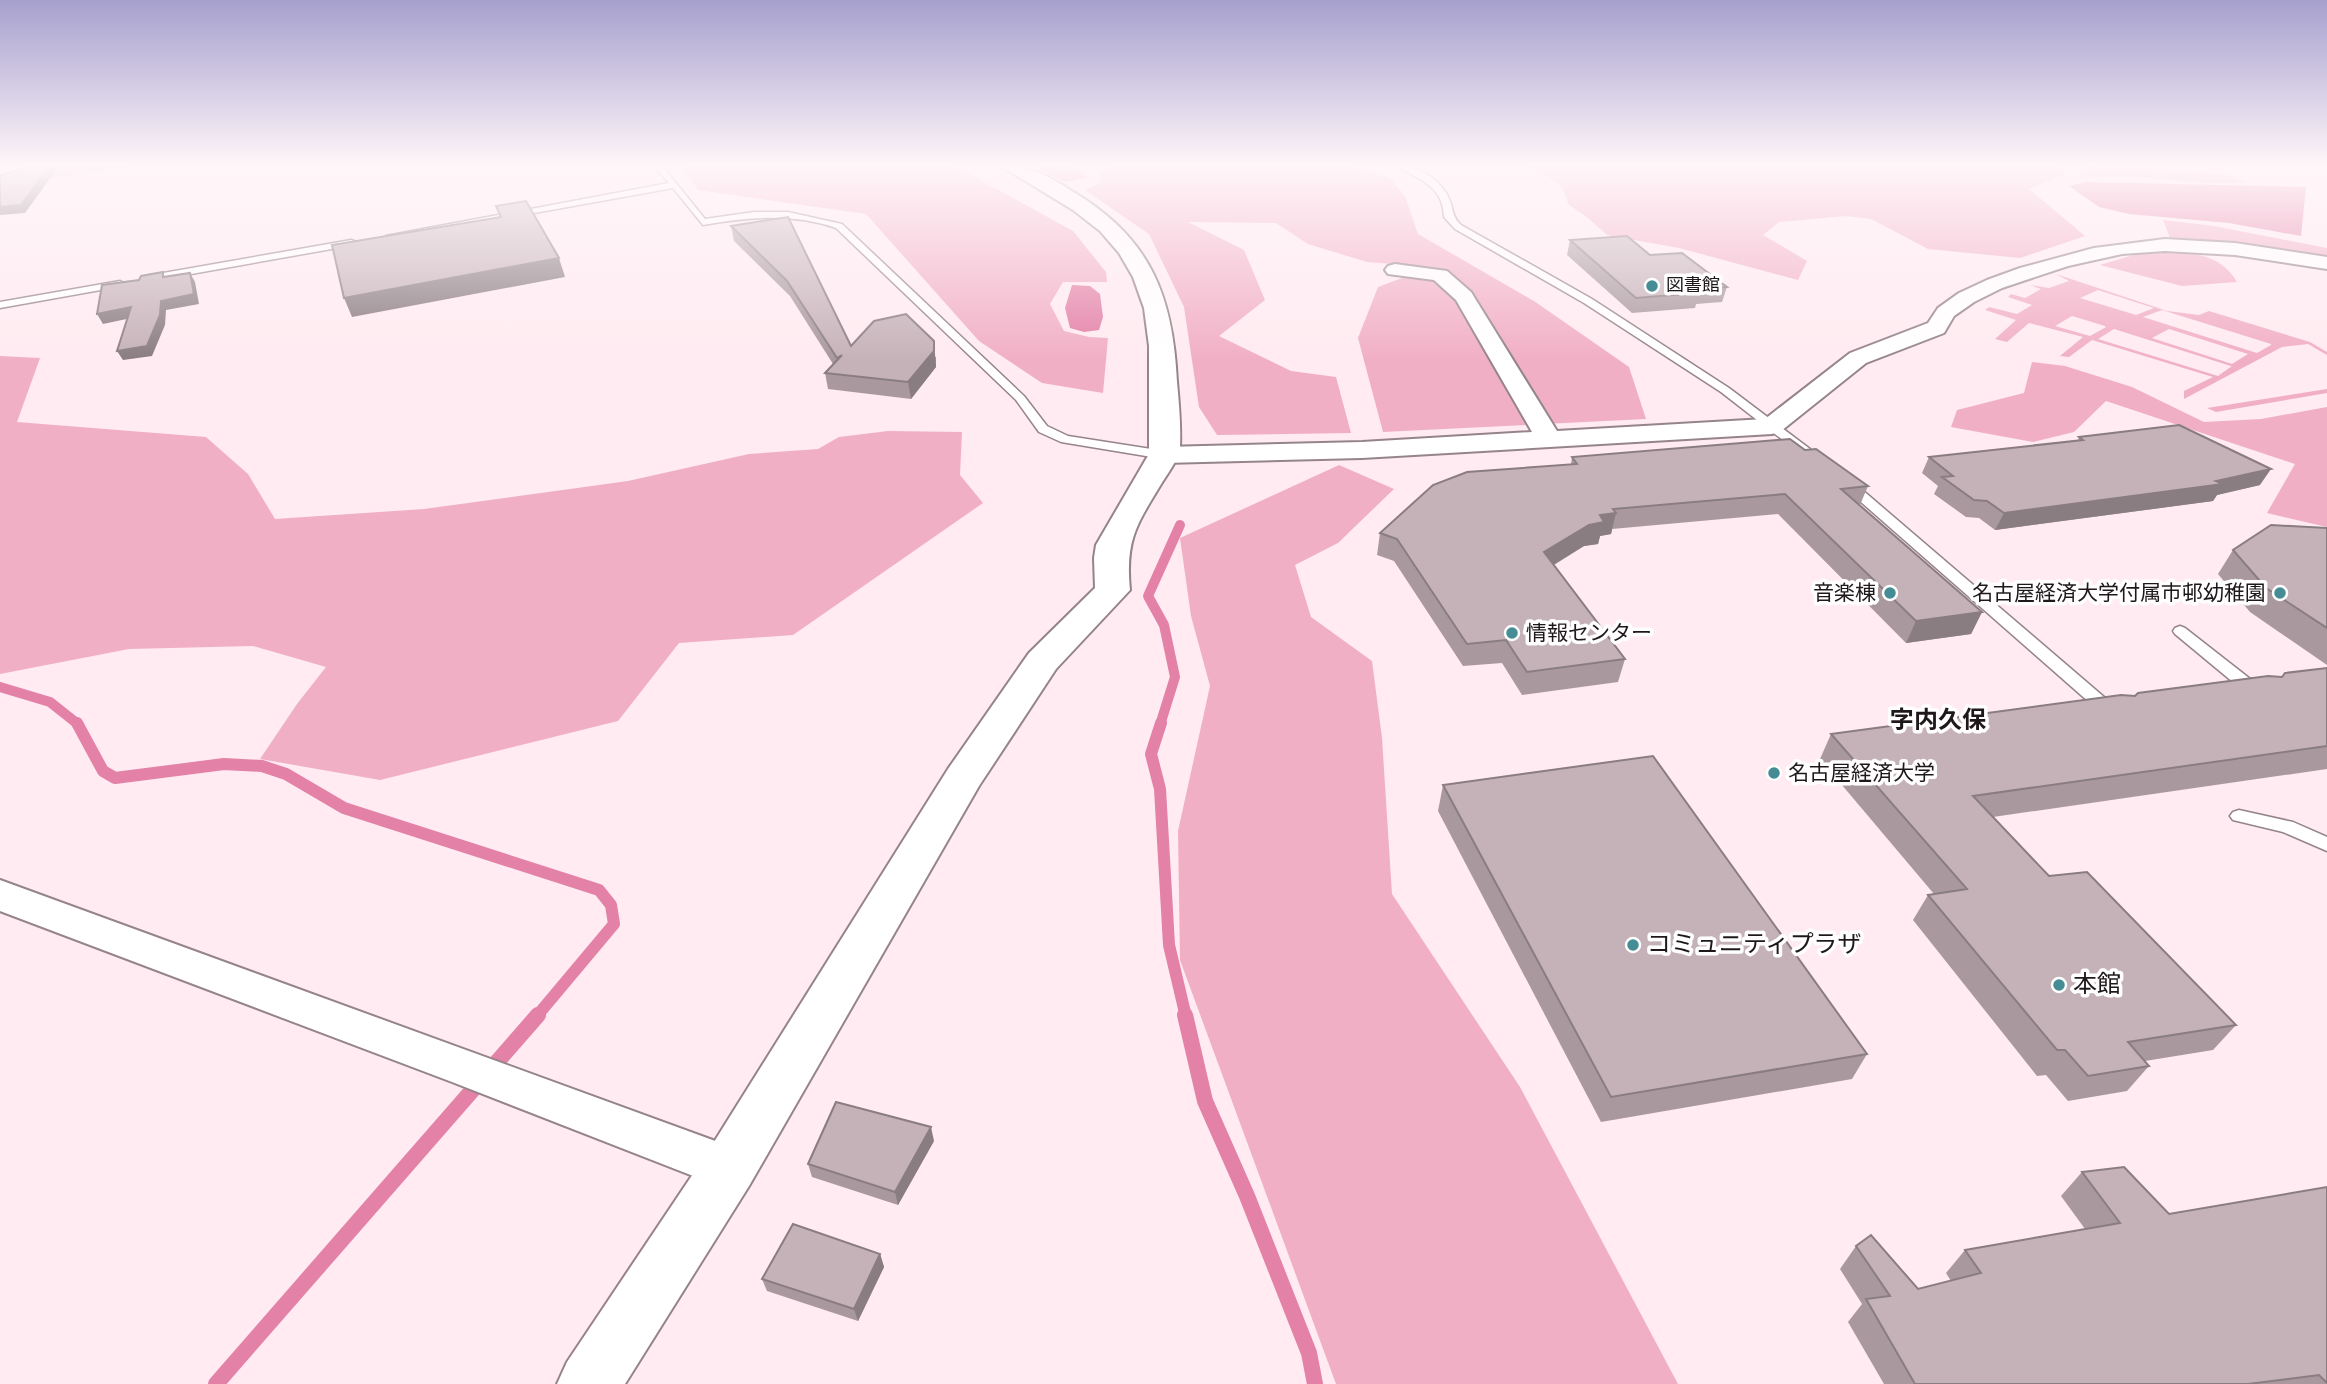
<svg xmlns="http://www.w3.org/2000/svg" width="2327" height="1384" font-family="'Alegreya Sans','Noto Sans JP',sans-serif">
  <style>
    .green { fill: #f1afc5; fill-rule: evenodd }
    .water { fill: #e381a6 }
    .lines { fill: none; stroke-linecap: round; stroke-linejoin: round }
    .stream-far2 { stroke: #e381a6; stroke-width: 10 }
    .stream-far1 { stroke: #e381a6; stroke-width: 12 }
    .stream { stroke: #e381a6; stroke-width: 16 }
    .service-casing { stroke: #958489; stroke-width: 3 }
    .minor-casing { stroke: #958489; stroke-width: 4 }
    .tertiary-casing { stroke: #958489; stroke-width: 4 }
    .service { fill: #fff; fill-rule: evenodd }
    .minor { fill: #fff; fill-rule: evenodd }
    .tertiary { fill: #fff; fill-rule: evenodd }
    .wall { fill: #a9999e }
    .shaded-wall { fill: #8a7d81 }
    .building { fill: #c5b2b8; stroke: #8a7d81; stroke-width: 2 }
    .poi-dot { fill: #468c95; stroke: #fefefe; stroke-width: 2.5 }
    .labels { text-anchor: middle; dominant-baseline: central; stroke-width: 7; stroke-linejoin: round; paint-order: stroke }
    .far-poi-label { font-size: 18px; fill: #1f181a; stroke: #fefefe; text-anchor: start }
    .poi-label { font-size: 21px; fill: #1f181a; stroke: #fefefe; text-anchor: end }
    .quarter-label { font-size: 24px; font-weight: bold; fill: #1f181a; stroke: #fefefe }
    .near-poi-label { font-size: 24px; fill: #1f181a; stroke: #fefefe; text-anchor: start }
  </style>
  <rect width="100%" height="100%" fill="#ffebf1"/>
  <!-- green -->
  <g class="green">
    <polygon points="38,166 139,166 53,178 27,175"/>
    <polygon points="681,166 955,166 1073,231 1106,272 1107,282 1063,282 1050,304 1064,331 1089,337 1108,338 1103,393 1042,383 979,341 866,214 698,190"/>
    <polygon points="1113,166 1348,166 1390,178 1405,196 1418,234 1534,301 1629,367 1646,419 1383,432 1358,338 1378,287 1431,267 1367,262 1308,244 1276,223 1188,222 1244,250 1265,300 1219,336 1291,371 1336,377 1351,433 1217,435 1199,407 1184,307 1149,234 1085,190 1101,182 1100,174"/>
    <path d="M1521 166H2054L2070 172 2029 189 2085 236 2020 258 1928 249 1871 219 1846 216 1779 222 1763 235 1807 261 1798 280 1679 248 1607 235 1588 218 1568 204C1565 179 1541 174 1521 166Z"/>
    <polygon points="2083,166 2224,174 2248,183 2206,183 2128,176 2080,178"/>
    <polygon points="2163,220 2214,226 2327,248 2327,263 2172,243"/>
    <path d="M2140 253C2177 254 2216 246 2237 282L2182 286 2100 265Z"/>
    <path d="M2056 274 2167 311 2199 315 2209 311 2310 342 2327 352V355L2308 344 2282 347 2184 399V391L2213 377 2092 340 2069 357 2060 356 2083 337 2029 323 2007 342 1995 339 2016 320 1985 310 1989 307 2017 314 2032 305 2008 297 2011 294 2025 298 2041 289 2030 285 2049 288 2069 281ZM2098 290 2154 308 2136 315 2080 298ZM2162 310 2271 344V345L2257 353 2143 317ZM2072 316 2105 326 2106 327 2090 336 2055 326ZM2114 329 2231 366H2232L2218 376 2098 339ZM2169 329 2248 354 2232 364 2152 338Z"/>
    <polygon points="0,356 40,358 17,422 206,437 248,474 275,519 424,509 628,481 749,454 818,449 839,437 888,431 962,432 960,475 983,503 793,635 679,643 618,721 380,780 260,759 297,704 326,667 253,646 129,649 0,674"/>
    <polygon points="2032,362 2065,366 2132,387 2204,422 2261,419 2327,407 2327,527 2267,513 2295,464 2106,401 2074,432 2033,442 1951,427 1957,410 2024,393"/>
    <polygon points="2327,389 2327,393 2216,412 2207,408"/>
    <polygon points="1339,465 1394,489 1338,543 1295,565 1311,617 1372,661 1382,738 1392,894 1520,1087 1678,1384 1336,1384 1180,960 1178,831 1210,686 1191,616 1180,538"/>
  </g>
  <!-- water -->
  <g class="water">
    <polygon points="1035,166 1075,166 1087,178 1064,182"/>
    <polygon points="2086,182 2306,187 2301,236 2229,223 2129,214 2099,207 2069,186"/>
    <polygon points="1072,285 1090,286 1100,294 1103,317 1099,330 1084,332 1070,328 1065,308"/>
  </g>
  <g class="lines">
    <!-- stream-far2 -->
    <g class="stream-far2">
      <polyline points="0,687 50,702 79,725"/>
      <polyline points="1160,725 1175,677 1164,625 1148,596 1180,525"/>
    </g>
    <!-- stream-far1 -->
    <g class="stream-far1">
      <polyline points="77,723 103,771 115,778 224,764 262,766 286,774 344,808 599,890 611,905 614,924 536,1017"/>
      <polyline points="1161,723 1151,754 1160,789 1169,945 1186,1017"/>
    </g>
    <!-- stream -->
    <g class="stream">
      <polyline points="1185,1015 1205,1101 1247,1196 1309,1353 1315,1384"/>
      <polyline points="216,1384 538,1015"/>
    </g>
    <!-- service casing -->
    <g class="service-casing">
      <g id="service">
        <path d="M654 166H662L705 219 754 212H788L842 224 1024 396 1047 426 1068 436 1164 451 1170 455 1164 459 1061 442 1039 432 1016 400 836 228C792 213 748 217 703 225L673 188 391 239 386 236 669 183Z"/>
        <path d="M1397 166C1419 166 1442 180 1450 201 1454 212 1452 216 1461 225L1592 299 1729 388 1810 449V455H1802L1721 392 1584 303 1455 229 1444 217C1443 185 1419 180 1397 166Z"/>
        <polygon points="351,240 354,241 354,245 146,282 141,279 146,276"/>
        <polygon points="120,281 125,284 123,286 0,308 0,302"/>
        <polygon points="1849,481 1853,482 2118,709 2120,713 2118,717 2106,717 1845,488 1843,485"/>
        <polygon points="2180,626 2185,628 2263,689 2265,693 2263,697 2251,697 2175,634 2173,631 2175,628"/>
        <polygon points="2239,810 2293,822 2327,837 2327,851 2283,832 2233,820 2230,816 2233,812"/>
      </g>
    </g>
    <!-- minor casing -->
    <g class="minor-casing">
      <g id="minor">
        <polygon points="2165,239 2235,243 2327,257 2327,269 2235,255 2165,251 2122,254 2068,266 2002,288 1974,302 1954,316 1944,333 1866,363 1781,431 1772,434 1362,458 1164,463 1155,460 1151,455 1155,450 1164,447 1362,442 1532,432 1456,300 1434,280 1388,274 1385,270 1388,266 1395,264 1447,271 1471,292 1557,431 1765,419 1850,353 1928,323 1938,308 1959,293 1987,280 2020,268 2094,248"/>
        <polygon points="0,880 729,1146 746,1152 753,1168 746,1184 729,1190 452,1082 0,911"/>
      </g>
    </g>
    <!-- tertiary casing -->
    <g class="tertiary-casing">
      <path id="tertiary" d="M1001 166C1034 166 1048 176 1075 193 1151 239 1173 297 1177 382 1179 403 1181 425 1180 447 1178 460 1170 470 1163 481 1137 524 1125 539 1130 590L1056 669 979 786 749 1186 625 1384H557L567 1362 709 1150 948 769 1029 653 1095 588 1094 558 1096 545 1149 454V346L1144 308 1133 277 1119 253 1100 231 1073 210Z"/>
    </g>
    <!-- service -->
    <use href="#service" class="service"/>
    <!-- minor -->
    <use href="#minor" class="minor"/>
    <!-- tertiary -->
    <use href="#tertiary" class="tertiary"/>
  </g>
  <!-- wall -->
  <g class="wall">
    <polygon points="731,226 851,346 936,357 936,367 911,399 828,389 825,373 833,364 790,296 734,241"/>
    <polygon points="1570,240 1650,255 1727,287 1722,302 1696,304 1695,308 1632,313 1567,255"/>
    <polygon points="2079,437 2260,485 2217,495 2213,501 1995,530 1979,518 1966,517 1934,494 1938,486 1922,473 1929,457 2078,440"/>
    <polygon points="1805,450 1868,486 1860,505 1982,612 1971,634 1906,643 1778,514 1612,529 1611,534 1600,536 1598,544 1584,546 1554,565 1625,659 1618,682 1522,695 1502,663 1463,666 1394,561 1377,555 1380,533 1571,464 1572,457"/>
    <polygon points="2327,528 2327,665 2250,612 2218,574 2233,550"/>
    <polygon points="2327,668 2327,769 1993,817 2049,876 2236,1025 2213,1050 2145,1061 2149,1066 2127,1091 2068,1101 2046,1075 2037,1076 1913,920 1928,895 1934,894 1820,759 1831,734 2282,677"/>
    <polygon points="1443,785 1867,1054 1852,1079 1601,1122 1438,811"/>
    <polygon points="934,1141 898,1205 812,1177 808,1164"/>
    <polygon points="2082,1172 2169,1214 2327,1187 2327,1384 1884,1384 1848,1322 1862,1304 1840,1269 1856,1246 1918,1289 1951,1281 1946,1273 1965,1250 2085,1229 2061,1196"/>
    <polygon points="880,1254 884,1267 858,1321 767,1291 762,1279"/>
  </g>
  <!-- shaded-wall -->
  <g class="shaded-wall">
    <polygon points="50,166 59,166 25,213 0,215 0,207"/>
    <polygon points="559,258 565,277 352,317 344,298"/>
    <polygon points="190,273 195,282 199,304 166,310 165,325 152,356 123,360 117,351 161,301"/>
    <polygon points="131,307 136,317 103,324 97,314"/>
    <polygon points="934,341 936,367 911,399 908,382"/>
    <polygon points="2271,469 2260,485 2217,495 2213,501 1995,530 2004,513 2216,481"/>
    <polygon points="1616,513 1611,534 1600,536 1598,544 1584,546 1540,573 1544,552 1600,515"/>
    <polygon points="1982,612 1971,634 1906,643 1916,621"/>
    <polygon points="931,1127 934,1141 898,1205 895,1192"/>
    <polygon points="880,1254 884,1267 858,1321 854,1309"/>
  </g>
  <!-- building -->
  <g class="building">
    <polygon points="27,166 50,166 21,205 0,207 0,176"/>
    <polygon points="526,201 559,258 344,298 332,245 501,217 496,206"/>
    <polygon points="788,217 851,346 874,321 906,314 934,341 934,351 908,382 825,373 842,355 837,358 787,281 731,226"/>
    <polygon points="1627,236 1650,255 1682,253 1727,287 1695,290 1699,293 1636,298 1570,240"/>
    <polygon points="163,272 163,277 190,273 194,294 161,301 160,315 147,346 117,351 131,307 97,314 102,285 139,280 141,276"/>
    <polygon points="2179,425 2271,469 2216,481 2223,484 2004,513 1987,501 1974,500 1942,477 1953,476 1929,457 2083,440 2079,437"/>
    <polygon points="1790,439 1805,450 1816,449 1868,486 1841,489 1982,612 1916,621 1785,494 1613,509 1616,513 1600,515 1604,522 1589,525 1544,552 1625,659 1527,672 1506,640 1467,644 1397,539 1380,533 1433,485 1467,472 1577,464 1572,457"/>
    <polygon points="2271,525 2327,528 2327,628 2266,588 2233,550"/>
    <polygon points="2327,668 2327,746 1973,796 2049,876 2087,872 2236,1025 2128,1042 2149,1066 2088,1076 2065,1050 2057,1050 1928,895 1967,889 1831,734 2121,695 2135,696 2138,693 2268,676 2282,677 2285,673"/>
    <polygon points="1653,756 1867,1054 1611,1097 1443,785"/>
    <polygon points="836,1102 931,1127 895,1192 808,1164"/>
    <polygon points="2124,1167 2169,1214 2327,1187 2327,1383 2319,1375 2248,1384 1915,1384 1866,1299 1890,1296 1856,1246 1871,1235 1918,1289 1981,1273 1965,1250 2120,1223 2082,1172"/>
    <polygon points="793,1224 880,1254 854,1309 762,1279"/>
  </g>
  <!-- sky -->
  <linearGradient id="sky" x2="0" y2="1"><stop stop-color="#a6a0ce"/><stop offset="0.46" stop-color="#fff6f9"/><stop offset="1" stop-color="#fff6f9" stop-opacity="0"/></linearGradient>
  <rect width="2327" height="360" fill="url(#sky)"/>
  <!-- markers -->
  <g class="poi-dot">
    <circle cx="1652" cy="286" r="7"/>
    <circle cx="1890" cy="593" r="7"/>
    <circle cx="2280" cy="593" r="7"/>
    <circle cx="1512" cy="633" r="7"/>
    <circle cx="1774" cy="773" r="7"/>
    <circle cx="1633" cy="945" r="7"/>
    <circle cx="2059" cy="985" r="7"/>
  </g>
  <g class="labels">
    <!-- far-poi labels -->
    <g class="far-poi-label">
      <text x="1666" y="286">図書館</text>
    </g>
    <!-- poi labels -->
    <g class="poi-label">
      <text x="1876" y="593">音楽棟</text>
      <text x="2266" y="593">名古屋経済大学付属市邨幼稚園</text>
      <text x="1526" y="633" text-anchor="start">情報センター</text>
      <text x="1788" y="773" text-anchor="start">名古屋経済大学</text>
    </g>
    <!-- quarter labels -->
    <g class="quarter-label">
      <text x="1938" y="721">字内久保</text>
    </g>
    <!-- near-poi labels -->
    <g class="near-poi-label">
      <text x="1647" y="945">コミュニティプラザ</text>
      <text x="2073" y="985">本館</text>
    </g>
  </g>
</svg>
